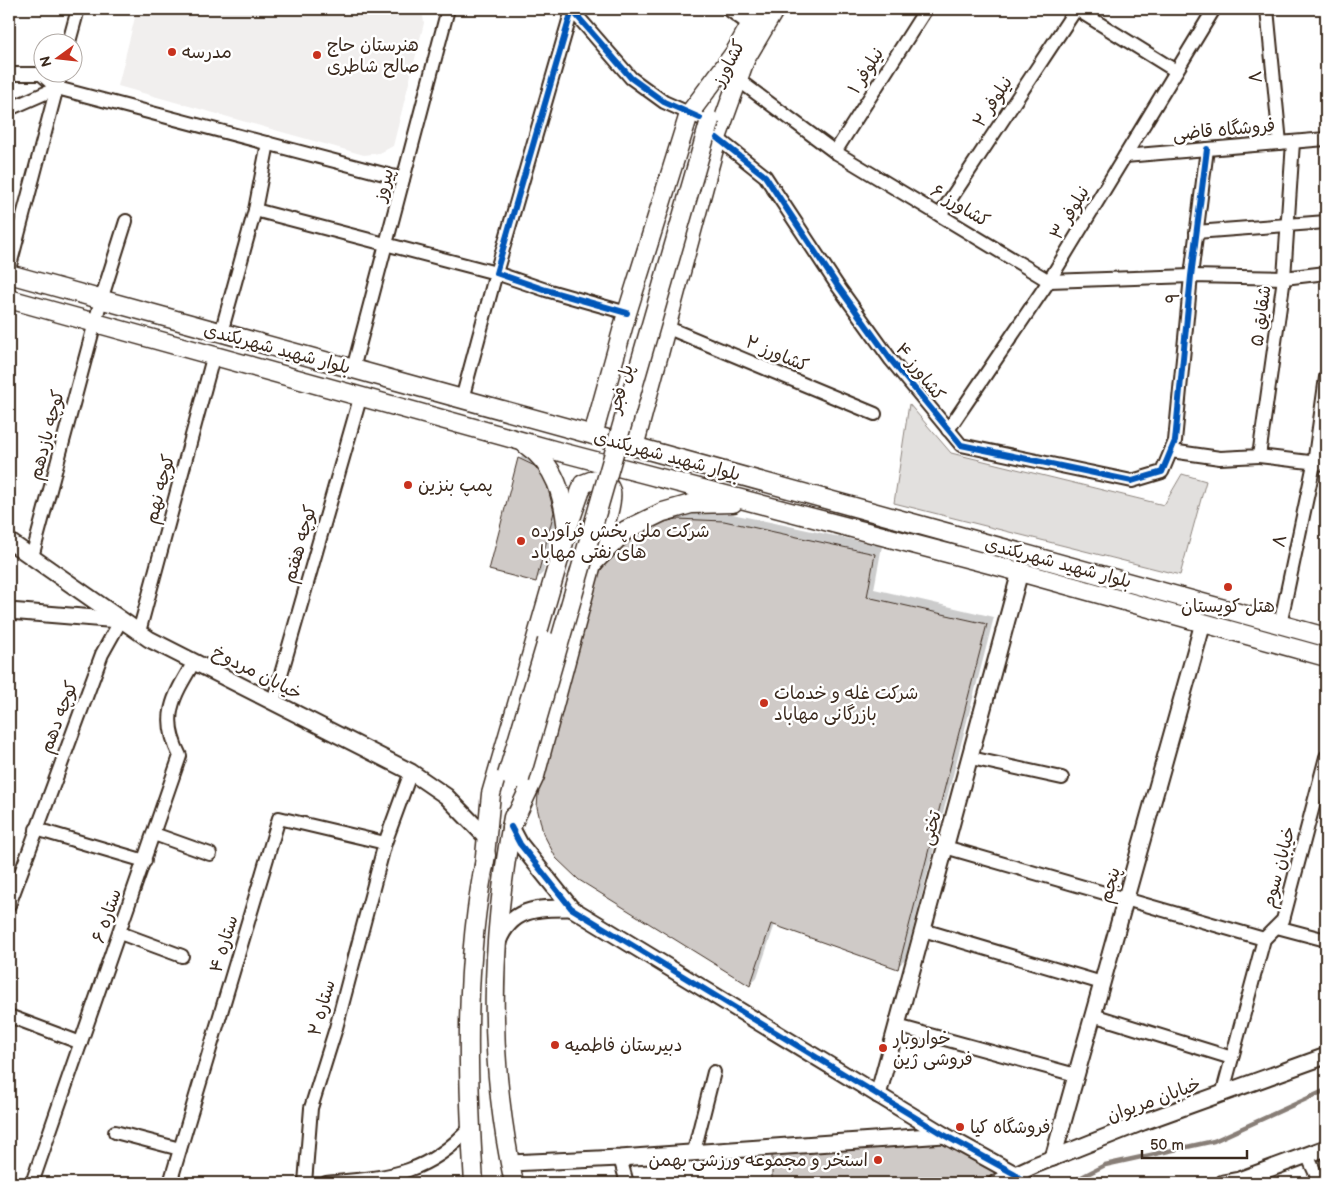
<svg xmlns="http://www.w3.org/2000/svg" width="1335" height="1192" font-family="'Balsamiq Sans','Playpen Sans Arabic',sans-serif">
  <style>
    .built { fill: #f1efee }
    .green { fill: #e2e0de; stroke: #8e857e }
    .shadow { fill: #0003 }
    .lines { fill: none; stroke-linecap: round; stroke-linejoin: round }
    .stream { stroke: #887e77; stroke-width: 4.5 }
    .building { fill: #cfcac7; stroke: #3b2a1e }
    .minor-casing { stroke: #3b2a1e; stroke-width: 16 }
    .tertiary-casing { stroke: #3b2a1e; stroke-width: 19 }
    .secondary-casing { stroke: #3b2a1e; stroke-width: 21 }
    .minor { stroke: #fff; stroke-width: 12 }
    .tertiary { stroke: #fff; stroke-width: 15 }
    .secondary { stroke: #fff; stroke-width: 18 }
    .secondary-bridge-casing { stroke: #3b2a1e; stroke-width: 21; stroke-linecap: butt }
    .secondary-bridge { stroke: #fff; stroke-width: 18 }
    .cycleway-casing { stroke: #fff; stroke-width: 9 }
    .cycleway { stroke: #0057b8; stroke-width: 6 }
    .poi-dot { fill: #c8321e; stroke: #fff; stroke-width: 2 }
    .labels { text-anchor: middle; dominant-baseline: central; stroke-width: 5; stroke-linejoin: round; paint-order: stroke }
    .poi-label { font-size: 18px; fill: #3b2a1e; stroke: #fff; text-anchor: start }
    .street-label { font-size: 18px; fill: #3b2a1e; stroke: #fff }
  </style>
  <rect width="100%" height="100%" fill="#fff"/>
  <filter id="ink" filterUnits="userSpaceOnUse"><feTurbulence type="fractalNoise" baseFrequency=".02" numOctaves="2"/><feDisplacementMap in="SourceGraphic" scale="10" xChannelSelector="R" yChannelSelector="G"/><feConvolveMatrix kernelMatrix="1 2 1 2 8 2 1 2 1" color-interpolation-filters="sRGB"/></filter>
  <g filter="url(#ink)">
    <!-- built -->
    <polygon class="built" points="137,9 398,9 423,16 424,23 393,146 380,153 364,155 118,86"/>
    <!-- green -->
    <polygon class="green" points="909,404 951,453 1164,505 1182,474 1206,481 1180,575 894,503"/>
    <!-- shadow -->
    <g class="shadow">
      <polygon points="526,451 546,461 561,504 543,573 535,580 519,459"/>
      <polygon points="686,512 732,514 882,546 874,589 994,617 905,960 897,967 775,924 757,977 750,985 660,518"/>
      <polygon points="773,1149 1002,1170 974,1183 773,1183"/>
    </g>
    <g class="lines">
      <!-- stream -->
      <polyline class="stream" points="1070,1183 1105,1165 1214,1141 1326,1090"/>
    </g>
    <!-- building -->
    <g class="building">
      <polygon points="518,458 539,468 547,485 554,512 536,582 489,570"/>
      <polygon points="677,519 724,521 875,554 867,597 987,624 898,969 771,924 750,986 579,880 556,858 543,833 537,807 539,782 597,576 614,551 633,536 651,525"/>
      <polygon points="943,1138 1003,1171 976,1183 772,1183 772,1149"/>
    </g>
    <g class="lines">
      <!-- minor casing -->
      <g class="minor-casing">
        <g id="minor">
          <polyline points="728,9 750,25"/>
          <polyline points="1076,9 1176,71"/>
          <polyline points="1267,9 1280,143"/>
          <polyline points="69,42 78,9"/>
          <polyline points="9,74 41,74 57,88"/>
          <polyline points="737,79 835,152 1049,281 1191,276 1284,278 1326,273"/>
          <polyline points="9,109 57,88 403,179"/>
          <polyline points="717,138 765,176 837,285 891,360 961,445 1132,481 1162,472 1175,441 1191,276 1207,149"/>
          <polyline points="835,152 926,9"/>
          <polyline points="1125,156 1326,139"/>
          <polyline points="255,210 268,143"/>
          <polyline points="940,215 1076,9"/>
          <polyline points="1196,232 1326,222"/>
          <polyline points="9,269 61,72"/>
          <polyline points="627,313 546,290 496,273 572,10 631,78 664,102 700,118"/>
          <polyline points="666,327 875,414"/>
          <polyline points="221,333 255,210 496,273 462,399"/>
          <polyline points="353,369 448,9"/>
          <polyline points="948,430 1049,281 1214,9"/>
          <polyline points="1171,451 1220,458 1259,456 1284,278 1293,142"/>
          <polyline points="1259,456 1326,464"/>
          <polyline points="32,557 101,300 126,221"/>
          <polyline points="1280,625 1314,464 1326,377"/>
          <polyline points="139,632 214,354"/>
          <polyline points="273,702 361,395"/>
          <polyline points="971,758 1062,778"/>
          <polyline points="36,829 145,861"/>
          <polyline points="154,834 210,854"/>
          <polyline points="945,847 1264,939"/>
          <polyline points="9,905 102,654 121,620"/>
          <polyline points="1277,927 1326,940"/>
          <polyline points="923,930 1102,983"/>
          <polyline points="120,933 182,956"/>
          <polyline points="1093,1015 1232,1058"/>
          <polyline points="9,1016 81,1043"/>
          <polyline points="897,1026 1076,1075"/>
          <polyline points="1222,1095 1264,939 1283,920 1326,757"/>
          <polyline points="115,1132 180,1149"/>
          <polyline points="694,1151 714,1072"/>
          <polyline points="1307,1155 1320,1183"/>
          <polyline points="620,1158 627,1183"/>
          <path d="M32 1183 180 756C160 717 173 697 194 662"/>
          <polyline points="170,1183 279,818 385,843"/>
          <polyline points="305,1183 311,1108 336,1028 385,843 411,772"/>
          <path d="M326 1183C387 1177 426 1176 470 1128"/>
        </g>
      </g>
      <!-- tertiary casing -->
      <g class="tertiary-casing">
        <g id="tertiary">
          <polyline points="9,541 149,639 411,772 446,796 487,838"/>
          <polyline points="9,611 119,620"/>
          <polyline points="511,827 520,844 571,908 944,1135 1015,1174 1024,1183"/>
          <path d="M498 942C511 907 539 908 571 908"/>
          <polyline points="878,1095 1020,572"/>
          <polyline points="1053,1158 1203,623"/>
          <polyline points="510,1163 620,1158 944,1135"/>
          <polyline points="996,1183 1035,1165 1143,1122 1326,1056"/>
          <polyline points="1223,1183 1239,1180 1326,1148"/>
        </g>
      </g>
      <!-- secondary casing -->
      <g class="secondary-casing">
        <g id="secondary">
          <polyline points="730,61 759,9"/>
          <polyline points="739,70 775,9"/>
          <polyline points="9,274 1326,637"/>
          <polyline points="9,299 557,451 1020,572 1326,657"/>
          <polyline points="593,435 627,313 689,114 736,51"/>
          <polyline points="634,447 717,138 745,60"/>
          <path d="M569 524 583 484 596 479C603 480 609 484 611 491 614 506 598 543 594 558"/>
          <path d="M513 817C490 943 487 1058 514 1183"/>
          <polyline points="511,827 535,776 592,564 626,530 663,512 691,504 733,503"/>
          <path d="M484 866 491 794 567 532C564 497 556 465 525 444"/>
          <path d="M474 1183C467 1074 464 962 486 855"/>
        </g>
      </g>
      <!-- minor -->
      <use href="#minor" class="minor"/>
      <!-- tertiary -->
      <use href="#tertiary" class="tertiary"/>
      <!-- secondary -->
      <use href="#secondary" class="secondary"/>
      <!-- secondary-bridge casing -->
      <g class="secondary-bridge-casing">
        <g id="secondary-bridge">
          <polyline points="507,775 547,641"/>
          <polyline points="520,779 710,120"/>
        </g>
      </g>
      <!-- secondary-bridge -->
      <use href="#secondary-bridge" class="secondary-bridge"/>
      <!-- cycleway casing -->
      <g class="cycleway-casing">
        <g id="cycleway">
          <polyline points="717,138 765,176 837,285 891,360 961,445 1132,481 1162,472 1175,441 1191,276 1207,149"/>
          <polyline points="627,313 546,290 496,273 572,10 631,78 664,102 700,118"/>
          <polyline points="511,827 520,844 571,908 944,1135 1015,1174 1024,1183"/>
        </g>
      </g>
      <!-- cycleway -->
      <use href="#cycleway" class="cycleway"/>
    </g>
  </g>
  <!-- markers -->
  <g class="poi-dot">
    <circle cx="172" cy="52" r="5"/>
    <circle cx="317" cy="55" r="5"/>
    <circle cx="408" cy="485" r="5"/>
    <circle cx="521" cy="541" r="5"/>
    <circle cx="1228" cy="587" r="5"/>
    <circle cx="764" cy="703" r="5"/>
    <circle cx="555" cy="1045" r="5"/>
    <circle cx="883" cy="1048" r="5"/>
    <circle cx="960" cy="1127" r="5"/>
    <circle cx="878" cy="1160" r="5"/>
  </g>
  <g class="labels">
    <!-- poi labels -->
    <g class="poi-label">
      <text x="327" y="45">هنرستان حاج<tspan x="327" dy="21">صالح شاطری</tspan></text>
      <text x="182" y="52">مدرسه</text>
      <text x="418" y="485">پمپ بنزین</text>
      <text x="531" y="531">شرکت ملی پخش فرآورده<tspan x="531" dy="21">های نفتی مهاباد</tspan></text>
      <text x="1228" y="606" text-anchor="middle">هتل کویستان</text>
      <text x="774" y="693">شرکت غله و خدمات<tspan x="774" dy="21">بازرگانی مهاباد</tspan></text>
      <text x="893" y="1038">خواروبار<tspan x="893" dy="21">فروشی ژین</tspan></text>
      <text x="565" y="1045">دبیرستان فاطمیه</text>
      <text x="970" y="1127">فروشگاه کیا</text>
      <text x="868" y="1160" text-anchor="end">استخر و مجموعه ورزشی بهمن</text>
    </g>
    <!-- street labels -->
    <g class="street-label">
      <text transform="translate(729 63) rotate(-62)">کشاورز</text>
      <text transform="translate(866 71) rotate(-58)">نیلوفر ۱</text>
      <text transform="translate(1256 77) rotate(-95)">۸</text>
      <text transform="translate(993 102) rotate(-57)">نیلوفر ۲</text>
      <text transform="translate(1224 130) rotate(-5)">فروشگاه قاضی</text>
      <text transform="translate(384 185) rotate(-75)">پیروز</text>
      <text transform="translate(960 206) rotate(31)">کشاورز ۶</text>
      <text transform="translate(1070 213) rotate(-59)">نیلوفر ۳</text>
      <text transform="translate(1173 298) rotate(-84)">۹</text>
      <text transform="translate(1261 316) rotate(-82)">شقایق ۵</text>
      <text transform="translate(277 349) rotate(15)">بلوار شهید شهریکندی</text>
      <text transform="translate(777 354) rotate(23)">کشاورز ۲</text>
      <text transform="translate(920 372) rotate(52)">کشاورز ۴</text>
      <text transform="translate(621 389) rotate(-74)">پل فجر</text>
      <text transform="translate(47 435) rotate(-75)">کوچه یازدهم</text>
      <text transform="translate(667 456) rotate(15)">بلوار شهید شهریکندی</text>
      <text transform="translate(160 489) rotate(-75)">کوچه نهم</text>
      <text transform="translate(1280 541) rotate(-78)">۸</text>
      <text transform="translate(300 544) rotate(-74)">کوچه هفتم</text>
      <text transform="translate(1058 563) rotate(15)">بلوار شهید شهریکندی</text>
      <text transform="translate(257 673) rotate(27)">خیابان مردوخ</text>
      <text transform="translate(59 717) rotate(-69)">کوچه دهم</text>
      <text transform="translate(931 828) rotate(-74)">تختی</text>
      <text transform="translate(1279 867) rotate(-75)">خیابان سوم</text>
      <text transform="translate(1110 885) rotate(-74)">پنجم</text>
      <text transform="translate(107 916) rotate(-71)">ستاره ۶</text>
      <text transform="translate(224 944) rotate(-73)">ستاره ۴</text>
      <text transform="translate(322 1008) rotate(-74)">ستاره ۲</text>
      <text transform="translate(1154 1100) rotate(-20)">خیابان مریوان</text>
    </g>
  </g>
  <!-- margin -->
  <rect width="1335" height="1192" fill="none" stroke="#fff" stroke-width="30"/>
  <rect x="15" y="15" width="1305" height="1162" fill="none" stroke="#3b2a1e" stroke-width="2" filter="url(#ink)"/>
  <!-- north arrow -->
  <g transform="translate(58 58) rotate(255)"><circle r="24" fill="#ffffff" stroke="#b1aaa5"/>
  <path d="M0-4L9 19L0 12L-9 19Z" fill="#c8321e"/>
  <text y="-8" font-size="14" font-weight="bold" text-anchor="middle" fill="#3b2a1e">N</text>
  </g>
  <!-- scale -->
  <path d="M1142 1150v8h105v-8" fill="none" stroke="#3b2a1e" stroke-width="2.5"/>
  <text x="1150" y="1150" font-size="15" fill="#3b2a1e" stroke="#ffffff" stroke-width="4" paint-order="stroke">50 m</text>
</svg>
